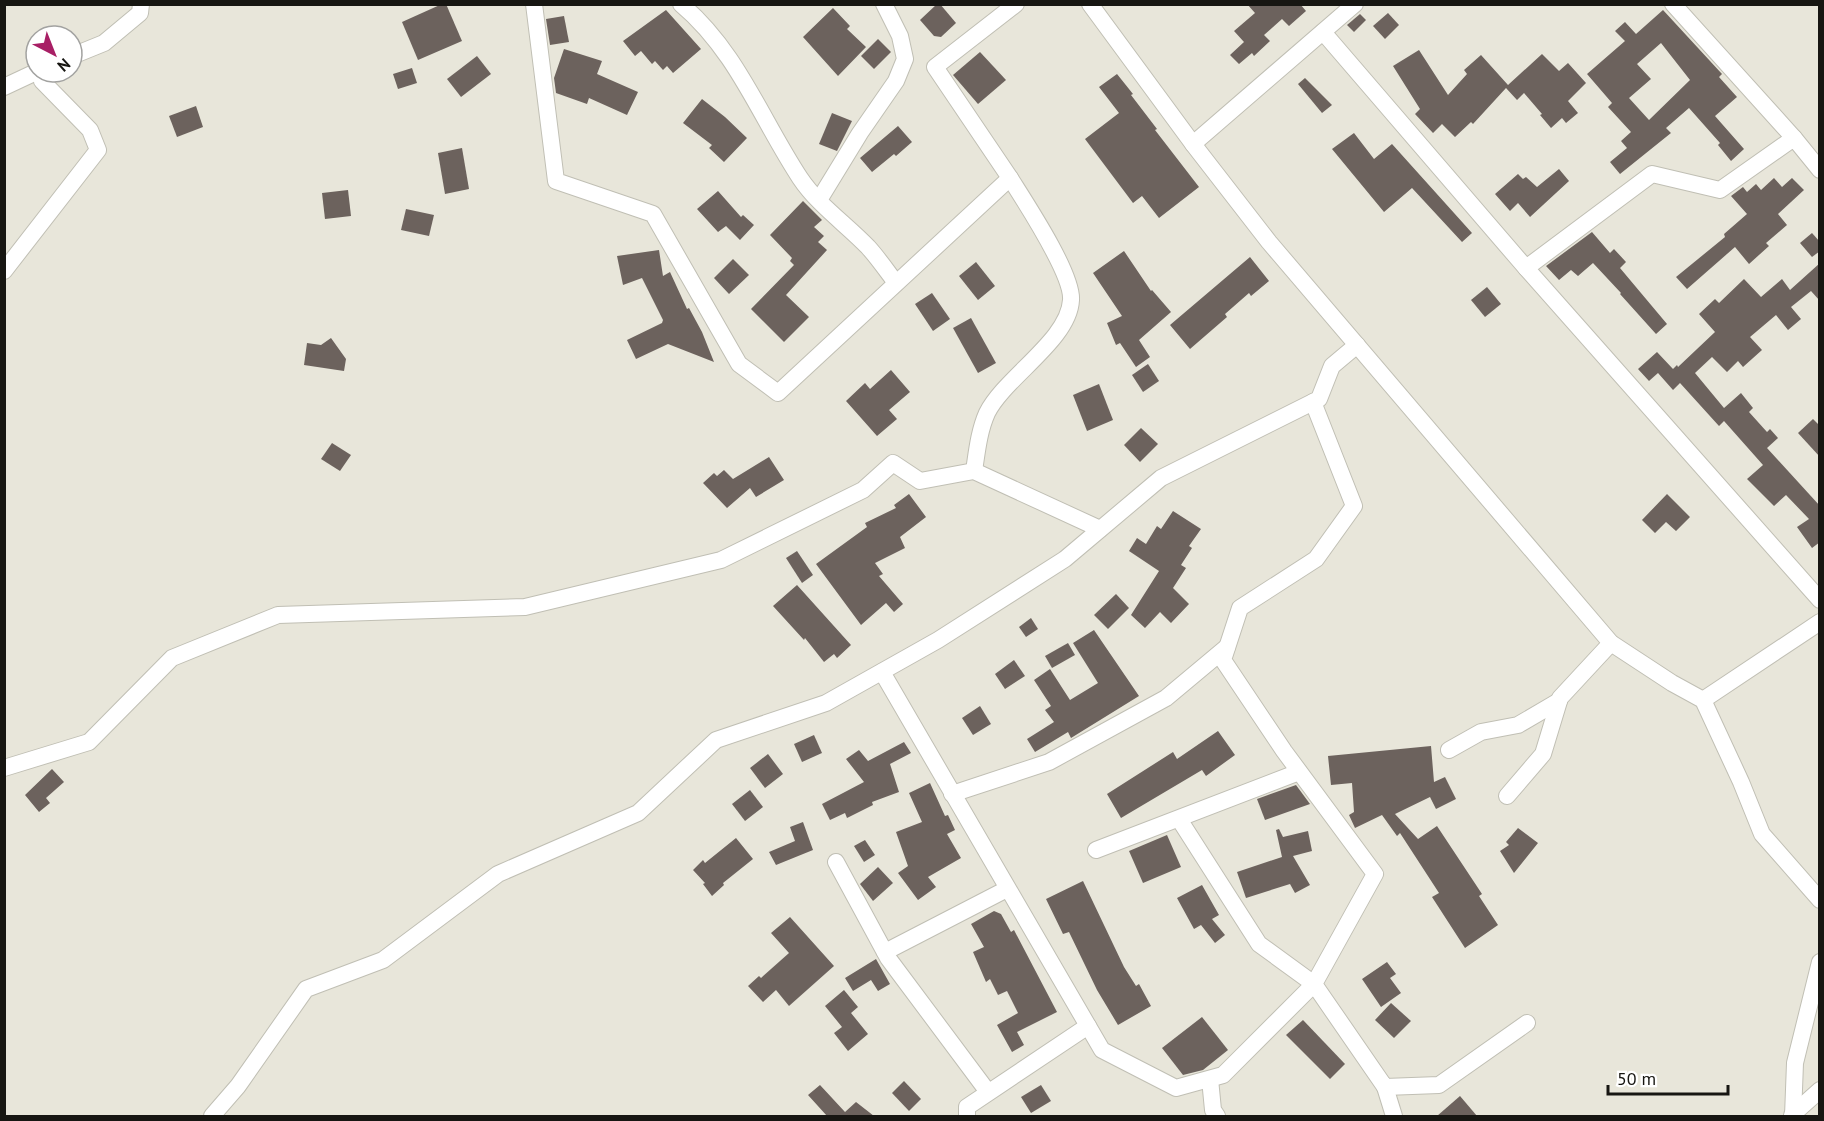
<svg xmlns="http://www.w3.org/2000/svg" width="1824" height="1121" font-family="'PT Sans',sans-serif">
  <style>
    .building { fill: #6c625d; fill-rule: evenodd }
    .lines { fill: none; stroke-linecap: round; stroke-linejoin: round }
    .minor-casing { stroke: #c0bfb4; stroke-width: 18 }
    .minor { stroke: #fff; stroke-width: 16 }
  </style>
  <rect width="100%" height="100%" fill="#e8e6da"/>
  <!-- building -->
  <g class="building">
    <polygon points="442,4 446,4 462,41 418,60 402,22"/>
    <polygon points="937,4 940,4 956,23 941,37 934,36 920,20"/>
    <polygon points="1247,4 1300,4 1306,11 1289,26 1282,19 1264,35 1270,41 1254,56 1252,53 1239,64 1230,55 1244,42 1234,31 1255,13"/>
    <polygon points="833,8 850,26 847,29 866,47 838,76 803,37"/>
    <polygon points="666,10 701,49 673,73 667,66 663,70 655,61 652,64 641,51 635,56 623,41"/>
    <path d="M1663 10 1722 74 1719 77 1737 97 1715 116 1744 149 1731 161 1718 145 1720 143 1689 108 1666 128 1671 133 1620 174 1610 162 1627 148 1621 141 1631 132 1608 107 1612 103 1587 74 1625 41 1615 31 1625 22 1636 34ZM1661 43 1690 80 1649 120 1629 98 1651 79 1637 64Z"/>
    <polygon points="1388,13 1399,25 1385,39 1373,26"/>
    <polygon points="1360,14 1366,20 1354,32 1347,25"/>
    <polygon points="564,16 569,42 550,45 546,19"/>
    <polygon points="878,39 891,52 874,69 861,56"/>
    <polygon points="564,49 602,61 597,74 638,92 627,115 589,98 587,104 556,93 554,78"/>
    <polygon points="1419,50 1448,95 1467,74 1464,70 1481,55 1508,85 1542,54 1559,71 1568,63 1586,83 1568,101 1578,113 1566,123 1562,118 1551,128 1540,115 1542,114 1524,93 1517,100 1506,88 1473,124 1471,122 1455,137 1442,124 1433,133 1415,114 1420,109 1393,66"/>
    <polygon points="980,52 1006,80 978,104 953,75"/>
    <polygon points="477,56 491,74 461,97 447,79"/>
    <polygon points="412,68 417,83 398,89 393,74"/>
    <polygon points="1117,74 1133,94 1131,95 1157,129 1155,130 1199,187 1159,218 1142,196 1133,203 1085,139 1119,113 1099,87"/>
    <polygon points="1305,78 1332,105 1322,113 1298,84"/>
    <polygon points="702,99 725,117 747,138 724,162 709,148 712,145 683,123"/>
    <polygon points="196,106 203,127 177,137 169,116"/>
    <polygon points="832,113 852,121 837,151 819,144"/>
    <polygon points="898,126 912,142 896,156 894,154 872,172 860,158"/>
    <polygon points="1354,133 1374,159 1392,144 1472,233 1462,242 1412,188 1384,212 1332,149"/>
    <polygon points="462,148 469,189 445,194 438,153"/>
    <polygon points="1559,169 1569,181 1530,217 1518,203 1510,211 1495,194 1518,174 1523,179 1526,177 1537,187"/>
    <polygon points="1774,178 1782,187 1792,178 1804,190 1778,214 1787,225 1766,243 1769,246 1749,264 1735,247 1687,289 1676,277 1725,237 1724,234 1747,214 1731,196 1743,187 1747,192 1756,184 1761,190"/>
    <polygon points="348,190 351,216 325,219 322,193"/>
    <polygon points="718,191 741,217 743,215 754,225 740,240 726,226 718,232 697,209"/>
    <polygon points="803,201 822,220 814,227 824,236 818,242 827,250 786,295 809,317 784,342 751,309 794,265 790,261 792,258 770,235"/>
    <polygon points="406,209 434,215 429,236 401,230"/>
    <polygon points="1592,232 1610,253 1614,249 1626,262 1620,268 1667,324 1656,334 1620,294 1621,293 1593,263 1578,276 1571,270 1559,280 1546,266"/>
    <polygon points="1812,233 1820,242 1820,251 1812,257 1800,243"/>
    <polygon points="659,250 663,276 670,272 687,309 689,308 702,332 714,362 668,344 636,359 627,340 662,323 663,320 642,278 623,285 617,256"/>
    <polygon points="1124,251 1151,291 1152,290 1171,312 1139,340 1150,357 1136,367 1120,343 1116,345 1107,323 1122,316 1093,273"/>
    <polygon points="1250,257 1269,281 1251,296 1249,293 1225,314 1227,317 1190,349 1170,325"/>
    <polygon points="733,259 749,275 729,294 714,278"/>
    <polygon points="976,262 995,286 978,300 959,276"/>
    <polygon points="1820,263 1820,301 1811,291 1791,307 1801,319 1788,330 1776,315 1750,337 1762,350 1743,367 1738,361 1727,372 1712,357 1695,373 1724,408 1741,393 1753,408 1749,412 1767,432 1770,429 1778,438 1767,448 1820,506 1820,542 1812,548 1797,527 1809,519 1786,495 1774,506 1747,479 1763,465 1724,421 1719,426 1680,383 1673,390 1658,373 1649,381 1638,369 1657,352 1673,369 1677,365 1678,367 1715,332 1699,314 1715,299 1719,303 1744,279 1761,297 1782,279 1790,290"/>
    <polygon points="1487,287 1501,304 1485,317 1471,300"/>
    <polygon points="932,293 950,319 933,331 915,304"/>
    <polygon points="971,318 996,363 978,373 953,328"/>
    <polygon points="331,338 346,359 344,371 304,365 307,343 321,345"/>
    <polygon points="1148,364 1159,381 1143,392 1132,375"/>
    <polygon points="891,370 910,392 889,410 897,419 877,436 846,401 865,383 870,389"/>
    <polygon points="1099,384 1113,420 1087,431 1073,395"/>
    <polygon points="1813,419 1820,426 1820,457 1798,433"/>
    <polygon points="1141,428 1158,444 1140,462 1124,445"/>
    <polygon points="332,443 351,455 340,471 321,459"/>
    <polygon points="769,457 784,480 756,497 750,488 727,508 703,483 714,473 717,476 724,470 733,479"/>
    <polygon points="909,494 926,517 900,537 905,548 875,563 883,574 879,576 903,604 894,612 886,603 861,625 816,564 867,527 865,523 896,508 894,505"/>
    <polygon points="1667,494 1690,517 1676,531 1666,522 1655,533 1642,520"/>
    <polygon points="1173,511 1201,529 1189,546 1192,548 1181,565 1186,568 1173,588 1189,604 1171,623 1160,612 1145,628 1131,615 1159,571 1129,551 1137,538 1146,544 1157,526 1161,529"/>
    <polygon points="797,551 813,575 802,583 786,558"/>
    <polygon points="797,585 851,645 837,658 834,654 824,662 805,638 804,640 773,606"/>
    <polygon points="1116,594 1129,608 1108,629 1094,615"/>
    <polygon points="1031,618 1038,629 1026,637 1019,627"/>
    <polygon points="1094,630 1139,696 1071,738 1068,732 1035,752 1027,739 1054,722 1045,710 1051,706 1034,680 1050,669 1070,700 1098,683 1073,643"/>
    <polygon points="1068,643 1075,655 1052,668 1045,656"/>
    <polygon points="1014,660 1025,676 1005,689 995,674"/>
    <polygon points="980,706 991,724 973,735 962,718"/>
    <polygon points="1218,731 1235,755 1206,776 1202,770 1121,818 1107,794 1173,752 1177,759"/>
    <polygon points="814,735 822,753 802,762 794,744"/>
    <polygon points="904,742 911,753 890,764 899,792 872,802 873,805 847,818 845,813 830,820 822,804 864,782 846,759 859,750 868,761"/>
    <polygon points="1431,746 1434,782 1445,777 1456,799 1436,809 1430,797 1395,814 1418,839 1437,826 1482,894 1479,896 1498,925 1465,948 1432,897 1439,893 1400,833 1397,836 1382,815 1355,828 1349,815 1354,812 1352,783 1331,785 1328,756"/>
    <polygon points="768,754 783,774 765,788 750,768"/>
    <polygon points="52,769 64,782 46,798 50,803 39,812 25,795"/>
    <polygon points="930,783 945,816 948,815 955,830 947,834 961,858 928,877 936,887 918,900 898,873 908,866 896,832 922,822 909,793"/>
    <polygon points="1296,785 1310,804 1265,820 1257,799"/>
    <polygon points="750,790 763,807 745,821 732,804"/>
    <polygon points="803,822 813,850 776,865 769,852 795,841 790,827"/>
    <polygon points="1518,828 1538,843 1514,873 1500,851 1509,845 1506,842"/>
    <polygon points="1279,829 1283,837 1308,831 1312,851 1293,856 1310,885 1295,893 1290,884 1246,898 1237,872 1282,857 1276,830"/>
    <polygon points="1167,835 1181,867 1143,883 1129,851"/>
    <polygon points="736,838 753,859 723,883 724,885 712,896 703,884 705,883 693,870 703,860 705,863"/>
    <polygon points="865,840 875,855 864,862 854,846"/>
    <polygon points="878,867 893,883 873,901 860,884"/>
    <polygon points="1083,881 1124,967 1136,986 1139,984 1151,1006 1118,1025 1097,990 1069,932 1063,934 1046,899"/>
    <polygon points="1202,885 1219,915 1212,919 1225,935 1215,943 1201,925 1194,929 1177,898"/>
    <polygon points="994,911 1001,914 1011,932 1014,930 1057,1012 1017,1032 1024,1045 1012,1052 997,1025 1018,1013 1007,991 998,995 990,979 986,982 973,952 984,947 971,924"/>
    <polygon points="790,917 834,966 789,1006 776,990 763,1002 748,986 759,976 761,978 789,953 771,933"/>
    <polygon points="876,959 890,984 878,991 871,980 853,991 845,978"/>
    <polygon points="1387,962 1396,974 1390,978 1401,993 1381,1007 1362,979"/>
    <polygon points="844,990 858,1007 851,1013 868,1034 848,1051 834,1033 842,1027 825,1006"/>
    <polygon points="1391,1003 1411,1021 1394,1038 1375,1020"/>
    <polygon points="1202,1017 1228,1050 1203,1070 1183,1075 1162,1048"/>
    <polygon points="1303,1020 1345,1064 1330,1079 1286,1035"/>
    <polygon points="904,1081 921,1099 909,1111 892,1093"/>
    <polygon points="820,1085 845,1112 856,1102 874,1116 827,1116 808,1095"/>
    <polygon points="1041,1085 1051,1101 1031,1113 1021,1097"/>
    <polygon points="1460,1096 1477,1116 1437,1116"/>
  </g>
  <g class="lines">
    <!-- minor casing -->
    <g class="minor-casing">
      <g id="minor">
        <polyline points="534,4 556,181 653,214 739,364 778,393 1010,178 935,67 1016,4"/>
        <path d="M681 4C737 51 761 119 800 178 818 205 846 224 868 247 878 258 887 271 896 283"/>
        <polyline points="1090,4 1193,144 1269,242 1611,643 1672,683 1703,700 1741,782 1762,834 1820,900"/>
        <polyline points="1673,4 1794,138"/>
        <polyline points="1323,32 1526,268 1652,174 1720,190 1794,138 1820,170"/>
        <polyline points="72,56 104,43 140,13 141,4"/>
        <polyline points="4,87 36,72"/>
        <polyline points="1193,144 1355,4"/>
        <polyline points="819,200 860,133 896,81 905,59 900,36 884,4"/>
        <polyline points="1526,268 1820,600"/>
        <polyline points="4,271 98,150 90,130 42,81 46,72"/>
        <polyline points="1313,402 1354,506 1316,559 1240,608 1223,660 1284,751 1375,874 1314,984 1385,1087 1439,1085 1527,1023"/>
        <path d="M974 471C977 451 979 431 987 413 1005 377 1069 340 1071 300 1073 274 1025 202 1010 178"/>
        <polyline points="882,672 1102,1050 1176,1088 1223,1075 1314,984 1259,944 1179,819"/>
        <polyline points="1703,700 1820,622"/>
        <polyline points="1449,750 1481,732 1518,725 1559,701"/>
        <polyline points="4,768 89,742 172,658 278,615 525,607 721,560 863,490 893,463 920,481 974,471 1100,529"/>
        <polyline points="952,794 1049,762 1166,698 1227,647"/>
        <polyline points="1507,796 1543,754 1560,698 1611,643"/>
        <polyline points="1096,850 1299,772"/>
        <polyline points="836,862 888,958 988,1092"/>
        <polyline points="885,952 1007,889"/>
        <polyline points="1210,1079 1213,1110 1217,1116"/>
        <polyline points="1385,1087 1394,1116"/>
        <polyline points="1792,1115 1820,1090"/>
        <polyline points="212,1116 238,1086 306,989 383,960 498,874 638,813 716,740 826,703 938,640 1065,559 1161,478 1319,399 1332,366 1357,345"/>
        <polyline points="967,1116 967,1107 1088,1026"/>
        <polyline points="1793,1116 1795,1063 1820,962"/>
      </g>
    </g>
    <!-- minor -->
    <use href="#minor" class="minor"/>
  </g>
  <!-- border -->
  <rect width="1824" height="1121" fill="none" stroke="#171612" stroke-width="12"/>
  <!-- north arrow -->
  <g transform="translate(54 54) rotate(138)"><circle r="28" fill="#ffffff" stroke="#a2a2a0" stroke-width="1.5"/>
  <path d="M0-4.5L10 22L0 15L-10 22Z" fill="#a81f65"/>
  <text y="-9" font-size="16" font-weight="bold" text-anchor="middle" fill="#171612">N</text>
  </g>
  <!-- scale -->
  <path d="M1608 1085v9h120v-9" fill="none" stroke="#171612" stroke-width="3"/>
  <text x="1617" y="1085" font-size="18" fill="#171612" stroke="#ffffff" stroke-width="4.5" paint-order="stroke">50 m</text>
</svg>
